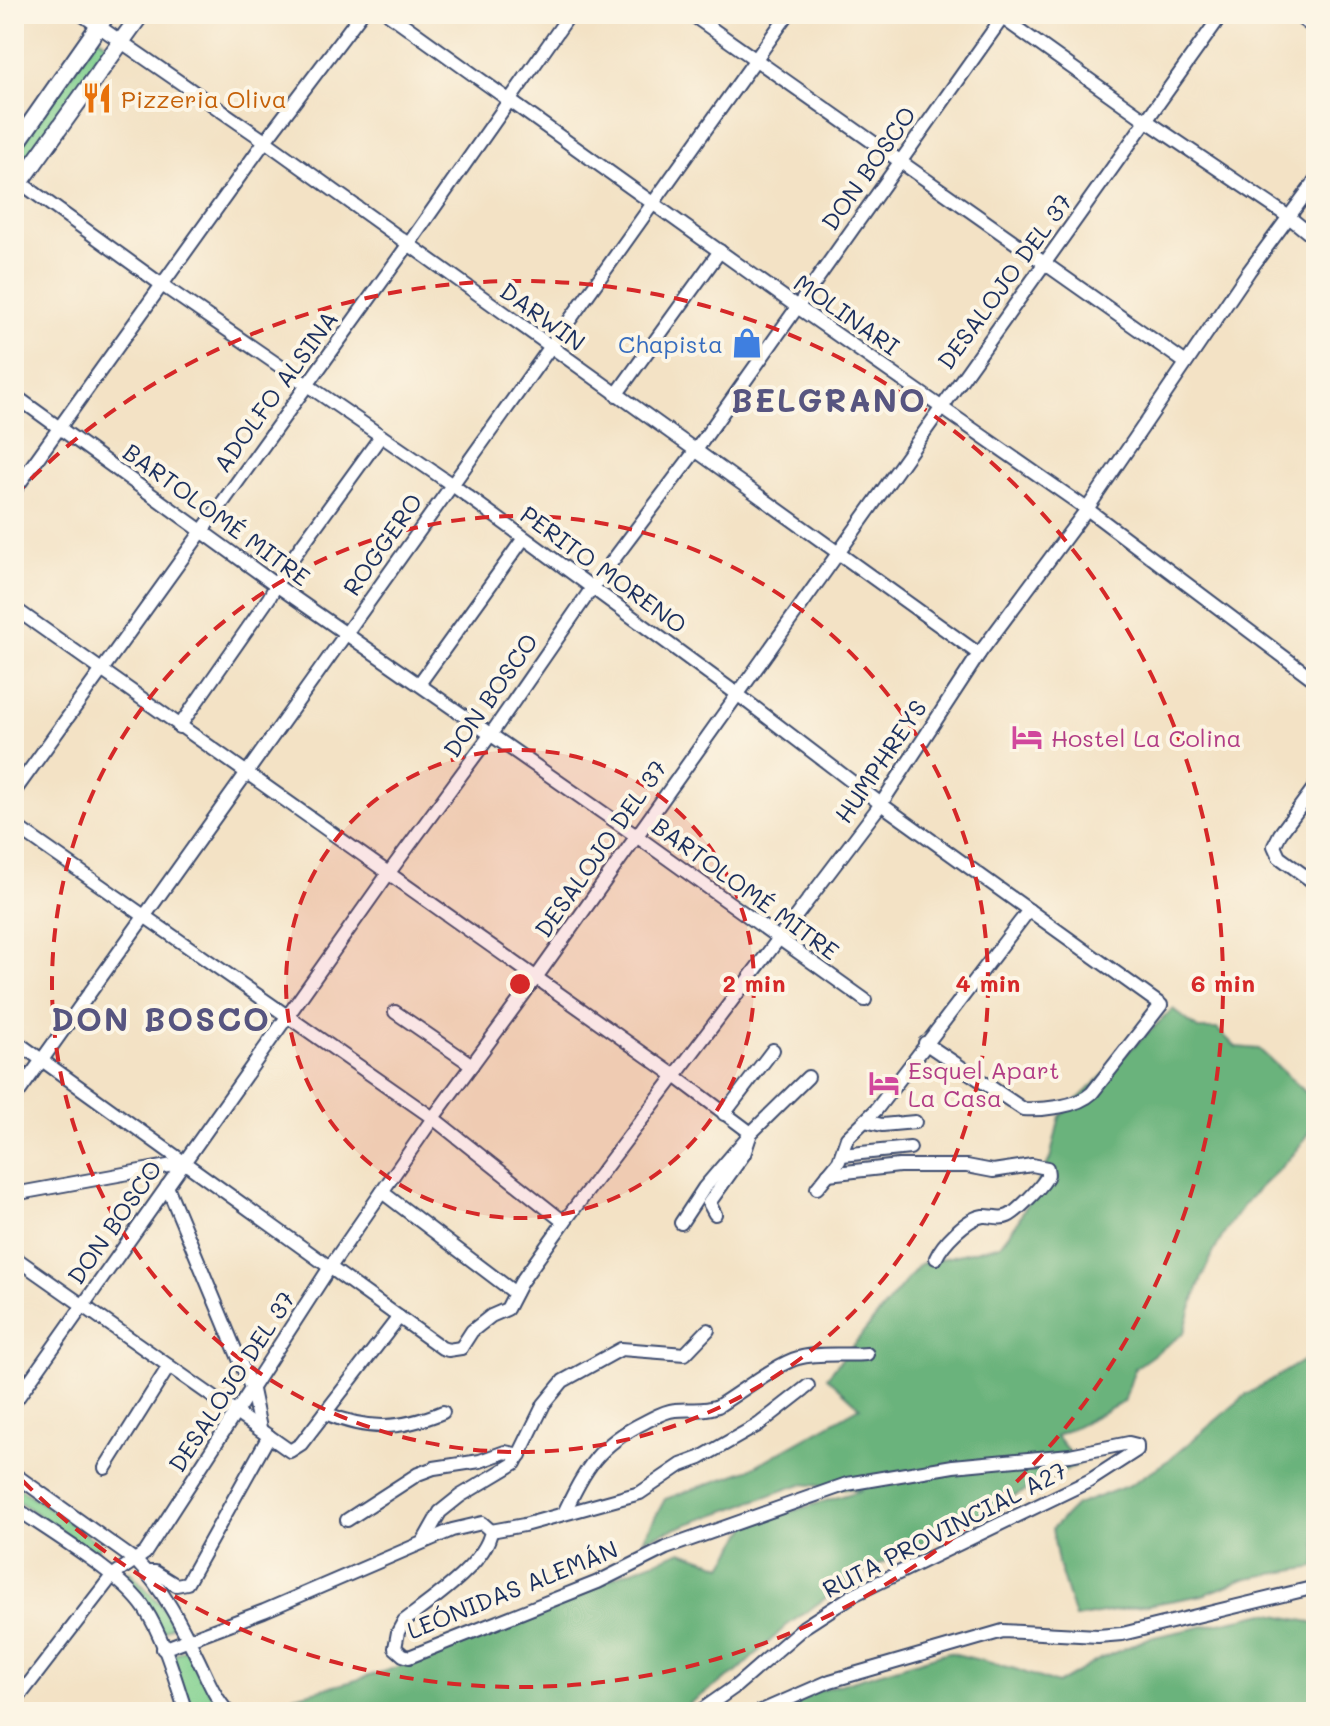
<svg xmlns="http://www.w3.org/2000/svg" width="1330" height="1726" font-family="Mali,sans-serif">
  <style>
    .green { fill: #83d191; stroke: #4f8078; stroke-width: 2 }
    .forest { fill: #6ab37b; stroke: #42716c; stroke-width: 2 }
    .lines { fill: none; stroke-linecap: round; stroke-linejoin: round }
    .minor-casing { stroke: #3b4a6d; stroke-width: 16 }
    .major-casing { stroke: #3b4a6d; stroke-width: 20 }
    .minor { stroke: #fff; stroke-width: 12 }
    .major { stroke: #fff; stroke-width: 16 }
    .ring { fill: none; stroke: #d62828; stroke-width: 4; stroke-dasharray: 14 10 }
    .labels { text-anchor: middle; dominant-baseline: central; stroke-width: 8; stroke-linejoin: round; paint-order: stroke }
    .food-label { font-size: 24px; fill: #c56008; stroke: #fcf5e5; text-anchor: start }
    .street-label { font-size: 24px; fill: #1b2f5e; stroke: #fcf5e5 }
    .shop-label { font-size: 24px; fill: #366cbe; stroke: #fcf5e5; text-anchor: end }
    .hotel-label { font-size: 24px; fill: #b23c85; stroke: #fcf5e5; text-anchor: start }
    .district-label { font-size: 32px; font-weight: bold; letter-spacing: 2px; fill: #575580; stroke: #fcf5e5 }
    .centre { fill: #d62828; stroke: #fcf5e5; stroke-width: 4 }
    .ring-label { font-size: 24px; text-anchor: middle; font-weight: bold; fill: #d62828; stroke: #fcf5e5; stroke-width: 8; stroke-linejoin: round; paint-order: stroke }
  </style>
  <rect width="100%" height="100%" fill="#fcf5e5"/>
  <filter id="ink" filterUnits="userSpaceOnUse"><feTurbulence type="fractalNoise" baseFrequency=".0125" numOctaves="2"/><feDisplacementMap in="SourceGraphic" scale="16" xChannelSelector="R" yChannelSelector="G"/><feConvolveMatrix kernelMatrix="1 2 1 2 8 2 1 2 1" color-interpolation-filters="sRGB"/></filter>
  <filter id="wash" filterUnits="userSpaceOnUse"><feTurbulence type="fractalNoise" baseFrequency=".006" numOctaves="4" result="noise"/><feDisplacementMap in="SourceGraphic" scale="32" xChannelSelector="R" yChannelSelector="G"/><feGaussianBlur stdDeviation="1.8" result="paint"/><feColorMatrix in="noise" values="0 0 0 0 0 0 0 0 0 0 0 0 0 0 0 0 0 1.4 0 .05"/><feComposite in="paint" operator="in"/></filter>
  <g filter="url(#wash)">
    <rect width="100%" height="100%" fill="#f3e2c5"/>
    <!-- green -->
    <g class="green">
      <polygon points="98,37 111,47 24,170 14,164 14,155"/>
      <polygon points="14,1484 101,1545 94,1554 14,1498"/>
      <polygon points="129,1571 161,1605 172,1626 161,1633 143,1594 122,1578"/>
      <polygon points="186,1649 214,1699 211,1712 189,1712 170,1656"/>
    </g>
    <!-- forest -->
    <g class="forest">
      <path d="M1173 1009 1198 1029H1217L1236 1047 1259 1049 1316 1102C1316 1148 1270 1172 1244 1205 1215 1242 1195 1288 1184 1333L1135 1368 1124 1402 1056 1436 1079 1464 860 1574 786 1626 737 1672 676 1712H317L294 1696 350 1682 445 1652 572 1593 682 1551 723 1566 749 1524 862 1490 801 1484 643 1540 665 1499 748 1470 860 1407 827 1377 920 1264 1000 1245 1017 1223 1050 1159 1060 1116Z"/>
      <polygon points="1316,1353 1316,1567 1247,1578 1203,1595 1075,1618 1058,1563 1052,1529 1076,1505 1130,1485 1170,1459 1246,1395"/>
      <polygon points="1266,1613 1316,1623 1316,1712 777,1712 812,1693 948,1652 1015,1669 1057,1684 1100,1659 1149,1638"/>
    </g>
  </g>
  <g filter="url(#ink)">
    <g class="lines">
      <!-- minor casing -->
      <g class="minor-casing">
        <g id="minor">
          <polyline points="81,14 265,141 979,654"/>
          <polyline points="389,14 796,306 1087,509 1316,681"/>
          <polyline points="691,14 1186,363"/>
          <polyline points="997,14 1147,121 1289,217 1316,239"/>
          <polyline points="1295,14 1316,29"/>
          <path d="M14 178 162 285 451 484 737 694 881 804 1161 1005 1092 1093C1077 1107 1044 1110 1023 1109L925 1043"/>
          <polyline points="14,395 276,585 635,835 865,1000"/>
          <polyline points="616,395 720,251"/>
          <polyline points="14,491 265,141 361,14"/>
          <polyline points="14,608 675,1076 751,1133 704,1188 681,1223"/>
          <polyline points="419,684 524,538"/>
          <polyline points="179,727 269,598 286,567 381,436"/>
          <polyline points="1316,785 1280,834 1274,846 1279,857 1316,884"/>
          <polyline points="14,792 408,245 570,14"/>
          <polyline points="14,825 433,1118 564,1222"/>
          <polyline points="395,1012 472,1065"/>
          <polyline points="14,1040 442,1348 448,1350 461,1348"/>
          <polyline points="14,1099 788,14"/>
          <polyline points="724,1114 773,1050"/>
          <polyline points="865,1121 882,1125 915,1122"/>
          <polyline points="842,1155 910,1148"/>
          <path d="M828 1174 899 1166H967L993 1171 1032 1165 1047 1168C1048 1174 1049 1175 1045 1180 1040 1188 1016 1213 1008 1216 1000 1220 991 1215 983 1216 967 1218 942 1244 936 1258"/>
          <polyline points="167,1186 252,1390 260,1428"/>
          <polyline points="817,1188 839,1161 847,1138 876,1110 1029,910"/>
          <polyline points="382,1192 515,1293"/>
          <polyline points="14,1194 184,1163"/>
          <polyline points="715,1214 709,1203 744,1154 751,1133 808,1077"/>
          <polyline points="14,1257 290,1451 301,1444 399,1317"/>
          <polyline points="461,1348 472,1331 491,1316 507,1309 521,1282 564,1222 881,804 979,654 1087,509 1249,271 1316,180"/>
          <polyline points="14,1403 388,874 491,734 592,588 696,450 1005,14"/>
          <path d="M325 1413C368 1431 400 1430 443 1412"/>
          <polyline points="105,1468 169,1366"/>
          <path d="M14 1474 136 1561C163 1589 180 1622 197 1657 206 1675 214 1697 228 1712"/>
          <path d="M14 1507C49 1531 123 1575 145 1609 164 1638 175 1679 186 1712"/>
          <path d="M564 1513C586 1468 598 1445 645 1422 655 1417 664 1411 675 1410 691 1408 703 1412 718 1406 738 1394 778 1363 798 1358 820 1352 844 1356 867 1354"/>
          <polyline points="347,1520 418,1474 434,1468 480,1461 505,1452 520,1455"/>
          <polyline points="491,1531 524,1525 640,1493 681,1465 700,1458 758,1425 808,1386"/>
          <polyline points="423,1542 440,1512 460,1496 515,1463 544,1404 563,1381 621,1349 685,1354 708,1330"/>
          <polyline points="147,1572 155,1572 176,1585 187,1583 269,1436"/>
          <path d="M163 1649 264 1611 452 1530 482 1523 491 1531C486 1564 430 1601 404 1621L398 1632 395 1648 403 1655 409 1657 598 1582 666 1548 847 1484 953 1466 1070 1455 1129 1443 1137 1445V1450L1089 1481 855 1594 804 1627 736 1686 699 1712"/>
          <polyline points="14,1703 112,1576 145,1553 330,1267 433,1118 535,979 1222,14"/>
          <polyline points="759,1712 830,1681 1003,1631 1098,1636 1122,1634 1316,1587"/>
        </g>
      </g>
      <!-- major casing -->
      <g class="major-casing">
        <g id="major">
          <polyline points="14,147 107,14"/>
          <polyline points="14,191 141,14"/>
        </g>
      </g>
      <!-- minor -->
      <use href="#minor" class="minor"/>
      <!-- major -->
      <use href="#major" class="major"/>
    </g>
  </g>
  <!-- distance rings -->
  <circle cx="520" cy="984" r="234" fill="#d62828" fill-opacity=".12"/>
  <g class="ring">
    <circle cx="520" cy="984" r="234"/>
    <circle cx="520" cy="984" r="468"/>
    <path d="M14 496A703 703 0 1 1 14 1472"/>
  </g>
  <!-- icons -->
  <defs>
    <g id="restaurant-bare" transform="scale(2.4)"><path d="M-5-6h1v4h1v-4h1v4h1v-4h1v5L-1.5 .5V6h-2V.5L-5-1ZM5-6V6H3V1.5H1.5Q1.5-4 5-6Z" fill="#e8710a" stroke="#fcf5e5" stroke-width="2.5" paint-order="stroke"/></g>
    <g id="shop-bare" transform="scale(2.4)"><path d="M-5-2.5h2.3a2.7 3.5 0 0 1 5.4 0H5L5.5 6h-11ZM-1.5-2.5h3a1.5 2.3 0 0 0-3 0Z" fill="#3f7fe0" stroke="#fcf5e5" stroke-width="2.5" paint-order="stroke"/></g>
    <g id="hotel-bare" transform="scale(2.4)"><path d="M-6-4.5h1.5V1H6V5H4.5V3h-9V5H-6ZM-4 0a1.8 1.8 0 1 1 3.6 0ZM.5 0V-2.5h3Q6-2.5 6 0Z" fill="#d1479c" stroke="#fcf5e5" stroke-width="2.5" paint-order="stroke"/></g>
  </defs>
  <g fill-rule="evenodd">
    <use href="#restaurant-bare" x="97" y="98"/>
    <use href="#shop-bare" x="747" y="343"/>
    <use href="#hotel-bare" x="1027" y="737"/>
    <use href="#hotel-bare" x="884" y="1083"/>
  </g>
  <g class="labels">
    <!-- food labels -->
    <g class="food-label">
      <text x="121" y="98">Pizzeria Oliva</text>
    </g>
    <!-- street labels -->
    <g class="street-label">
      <text transform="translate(868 168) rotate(-55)">DON BOSCO</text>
      <text transform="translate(1004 281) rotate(-54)">DESALOJO DEL 37</text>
      <text transform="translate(847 314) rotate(35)">MOLINARI</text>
      <text transform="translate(543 316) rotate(36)">DARWIN</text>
      <text transform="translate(275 391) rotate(-54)">ADOLFO ALSINA</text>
      <text transform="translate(217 514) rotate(36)">BARTOLOMÉ MITRE</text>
      <text transform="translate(382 544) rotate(-55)">ROGGERO</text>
      <text transform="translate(604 569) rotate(36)">PERITO MORENO</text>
      <text transform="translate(490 695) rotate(-55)">DON BOSCO</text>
      <text transform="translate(880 761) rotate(-56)">HUMPHREYS</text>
      <text transform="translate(600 848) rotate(-55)">DESALOJO DEL 37</text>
      <text transform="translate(746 888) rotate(36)">BARTOLOMÉ MITRE</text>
      <text transform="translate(114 1222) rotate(-55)">DON BOSCO</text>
      <text transform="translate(231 1381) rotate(-57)">DESALOJO DEL 37</text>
      <text transform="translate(944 1529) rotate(-27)">RUTA PROVINCIAL A27</text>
      <text transform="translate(512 1589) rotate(-22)">LEÓNIDAS ALEMÁN</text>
    </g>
    <!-- shop labels -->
    <g class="shop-label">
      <text x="723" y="343">Chapista</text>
    </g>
    <!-- hotel labels -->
    <g class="hotel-label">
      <text x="1051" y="737">Hostel La Colina</text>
      <text x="908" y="1069">Esquel Apart<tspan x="908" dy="28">La Casa</tspan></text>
    </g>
    <!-- district labels -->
    <g class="district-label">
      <text x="829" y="399">BELGRANO</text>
      <text x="161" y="1018">DON BOSCO</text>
    </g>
  </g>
  <circle cx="520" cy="984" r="12" class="centre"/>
  <g class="ring-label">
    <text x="754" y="992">2 min</text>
    <text x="988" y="992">4 min</text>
    <text x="1223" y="992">6 min</text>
  </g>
  <!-- margin -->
  <rect width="1330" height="1726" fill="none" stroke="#fcf5e5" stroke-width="48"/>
</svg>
